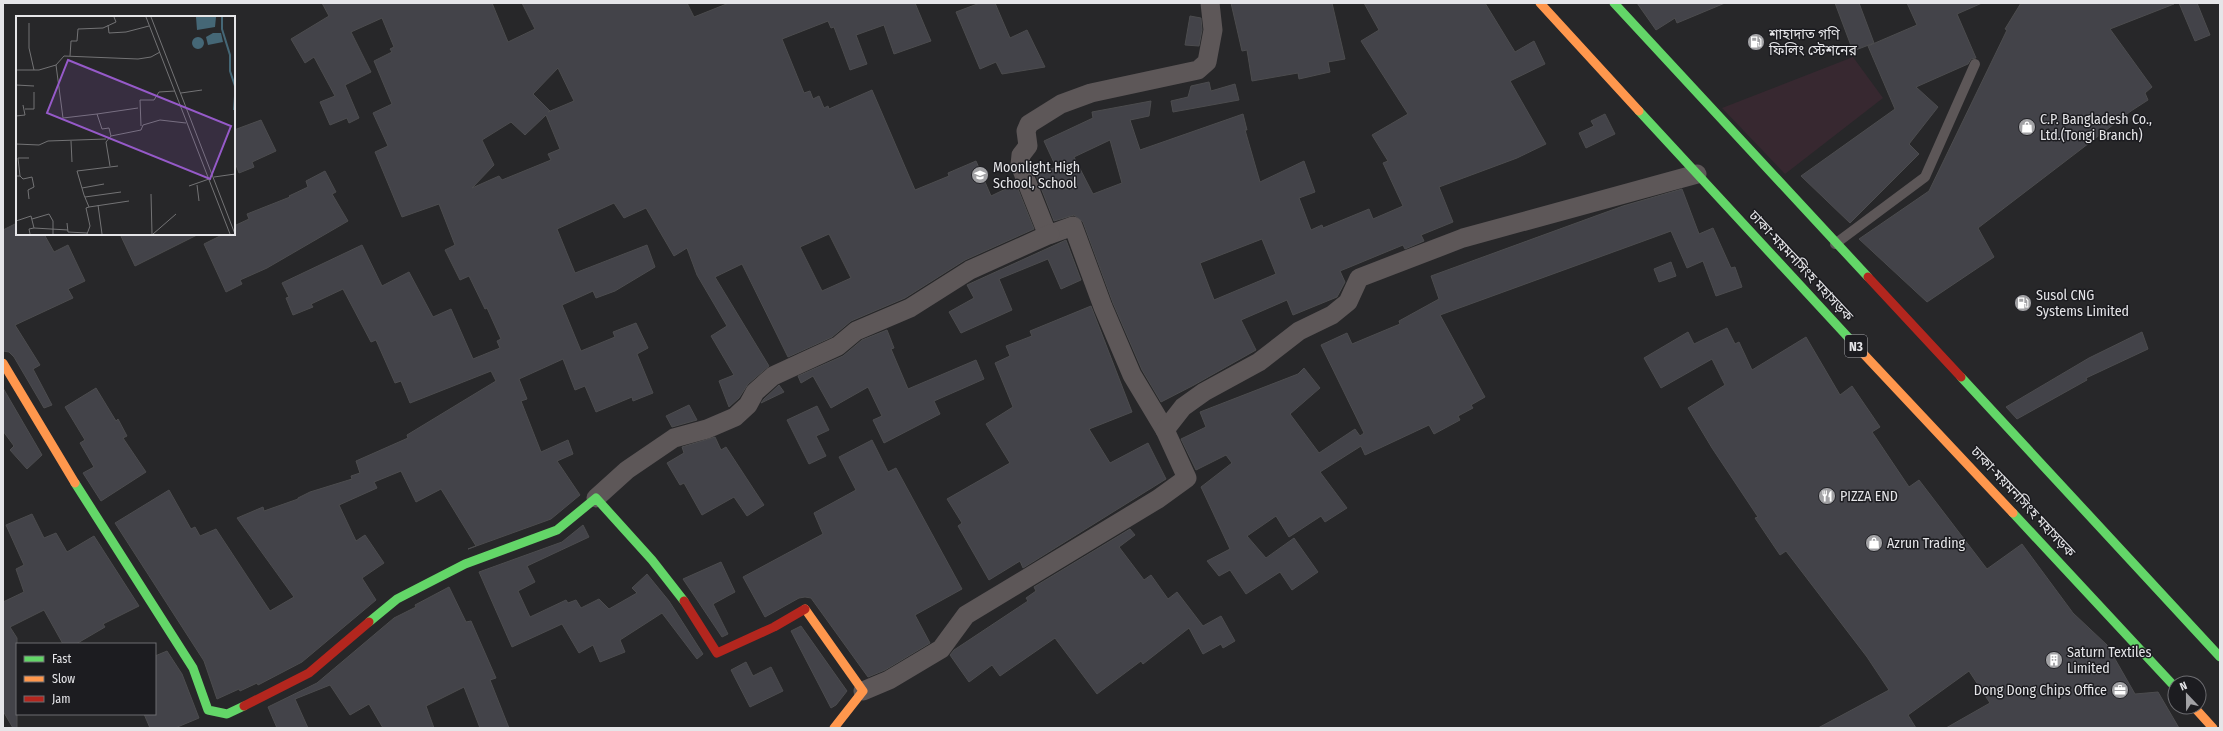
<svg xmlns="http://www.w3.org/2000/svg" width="2223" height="731" font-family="'Fira Sans Condensed','Noto Sans Bengali',sans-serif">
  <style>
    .industrial { fill: #372830 }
    .building { fill: #434349; stroke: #4c4c4e; fill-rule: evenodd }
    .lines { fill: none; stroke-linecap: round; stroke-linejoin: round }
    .lane { stroke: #5d5758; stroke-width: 10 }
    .street { stroke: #5d5758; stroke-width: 19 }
    .fast { stroke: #63d668; stroke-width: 9 }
    .slow { stroke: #ff974d; stroke-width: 9 }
    .jam { stroke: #b3261e; stroke-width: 9 }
    .labels { text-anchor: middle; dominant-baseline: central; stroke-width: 3; stroke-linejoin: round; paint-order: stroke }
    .shield { fill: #1c1c20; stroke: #a9a9ac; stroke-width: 1 }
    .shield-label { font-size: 13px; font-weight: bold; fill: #e5e5e8 }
    .poi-label { font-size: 14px; fill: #e5e5e8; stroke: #1c1c20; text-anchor: start }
    .street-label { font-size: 14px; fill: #e5e5e8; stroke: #1c1c20 }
    .inset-river { fill: none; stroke: #456776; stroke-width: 2 }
    .inset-road { fill: none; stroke: #737375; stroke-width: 1 }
    .view { fill: #965ac9; fill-opacity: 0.15; stroke: #965ac9; stroke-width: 2 }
    .inset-edge { fill: none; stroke: #e5e5e8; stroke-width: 2 }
  </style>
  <rect width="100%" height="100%" fill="#272729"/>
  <!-- industrial -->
  <polygon class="industrial" points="1853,57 1883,98 1785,174 1722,108"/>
  <!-- building -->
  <g class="building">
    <path d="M322 3H492L508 42 535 29 522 3H687L694 17 729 3H915L931 41 894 54 884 25 856 35 867 64 850 70 834 27 831 28 828 21 782 39 804 93 810 91 813 99 819 96 824 108 828 106 829 109 872 90 915 190 949 176 948 173 976 161 991 196 1016 184 1034 229 965 260 905 298 851 321 832 337 788 357 742 264 715 277 769 366 748 384 739 398 729 407 719 381 734 375 711 336 727 326 697 275 687 248 674 256 646 208 624 218 614 203 557 229 575 273 647 245 655 267 615 291 596 298 593 291 562 305 581 351 615 337 613 332 636 323 648 348 637 354 653 393 633 401 632 397 596 412 585 386 575 390 563 359 519 379 527 399 521 401 541 452 568 440 573 454 557 461 580 495 551 519 468 549 476 546 441 489 416 502 401 471 374 482 377 488 339 505 356 541 365 535 384 563 362 578 376 600 302 662 258 685 257 683 240 691 239 689 217 699 204 661 115 523 169 490 191 529 195 527 200 536 216 529 270 611 294 597 237 518 263 507 264 511 298 499V498L310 492 352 479 351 476 360 473 356 461 408 438 407 435 496 381 491 371 410 403 401 381 395 383 376 340 371 342 343 289 311 304 313 307 293 315 286 298 289 297 282 283 362 245 382 286 409 272 433 317 451 309 473 359 500 348 497 341 501 339 487 308 485 309 469 276 460 280 445 250 455 245 439 204 402 217 375 152 388 146 373 113 392 104 374 61 392 52 390 49 394 47 382 18 351 32 371 72 345 85 359 118 349 123 347 118 330 125 320 102 335 96 314 57 305 63 291 39 329 16ZM558 68 574 101 548 112 550 111 533 94ZM546 115 560 149 548 154 551 160 502 180 499 176 472 188 494 165 482 140 511 122 525 135ZM829 234 851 278 822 291 800 247Z"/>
    <polygon points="980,3 995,3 1010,38 1027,30 1045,67 1002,74 996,62 980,69 956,12"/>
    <polygon points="1231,3 1332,3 1345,59 1328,62 1330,72 1299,79 1298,73 1252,81 1247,50 1242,51"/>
    <path d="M1364 3H1485L1515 52 1534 41 1545 64 1510 81 1546 144 1517 158 1439 187 1453 222 1421 235 1424 241 1405 249 1403 245 1340 271 1345 282 1337 297 1293 315 1287 300 1241 320 1256 350 1194 385 1161 402 1142 370 1113 303 1083 222 1074 215 1054 221 1036 175 1056 167 1044 141 1093 118 1092 112 1151 101 1149 116 1130 120 1140 150 1243 114 1247 130H1245L1260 182 1304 161 1315 192 1299 198 1311 230 1322 225 1323 228 1369 209 1373 219 1403 206 1383 163 1388 161 1372 135 1408 114 1361 41 1379 30ZM1110 140 1122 183 1093 194 1074 157ZM1262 239 1276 274 1214 300 1200 263Z"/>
    <polygon points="1637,3 1725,3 1677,23 1675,18 1656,30"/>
    <polygon points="1835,3 1859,3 1874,43 1853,51"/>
    <polygon points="1907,3 1982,3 1957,14 1976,58 1971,59 1968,64 1916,87 1938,107 1909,144 1919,154 1850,223 1801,176 1895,109 1868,46 1917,25"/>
    <polygon points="2021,3 2174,4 2110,29 2152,87 2145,93 2148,100 2131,111 1978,228 1994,257 1927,302 1859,239 1929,191 2007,30 2005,29"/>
    <polygon points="2179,3 2197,3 2210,35 2195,41"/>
    <polygon points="1190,16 1201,18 1202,30 1199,46 1185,45"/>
    <polygon points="1209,82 1211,91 1235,84 1239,100 1173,112 1171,101 1188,97 1191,86"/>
    <polygon points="1605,114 1615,134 1586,148 1579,133 1594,126 1591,121"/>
    <polygon points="261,120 276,151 252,162 254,167 239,173 234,160 234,130"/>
    <polygon points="325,171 336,192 332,194 348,221 267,268 240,280 242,284 226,292 204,244 224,234 234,234 234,226 249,219 247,214 290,197 289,196 308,187 306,181"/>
    <polygon points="1682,189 1699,234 1713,228 1731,268 1735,267 1742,287 1716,296 1703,261 1687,268 1671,231 1440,315 1485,397 1471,405 1473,408 1458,416 1460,420 1434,434 1429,425 1365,455 1361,446 1320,472 1347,508 1325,522 1321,516 1289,537 1276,516 1247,536 1266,558 1294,538 1318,572 1292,590 1280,572 1246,594 1230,570 1219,576 1207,561 1230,549 1201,487 1232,463 1226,455 1196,470 1181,439 1206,427 1200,412 1298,374 1304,368 1320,388 1290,414 1319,453 1355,429 1360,436 1364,433 1321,345 1347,333 1352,344 1400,324 1399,321 1439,299 1431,276 1623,206"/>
    <polygon points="17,223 17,234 44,234 54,252 68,245 85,281 68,289 73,298 15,325 40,365 33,369 52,405 44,408 14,357 9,352 3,351 3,230"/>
    <polygon points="120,234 199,234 135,266"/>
    <polygon points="1066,240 1081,280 1061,289 1048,259 999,279 1012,310 961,333 949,312 974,298 967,285"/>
    <polygon points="1671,262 1676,276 1659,282 1654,269"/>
    <polygon points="1091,306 1132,412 1089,429 1110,463 1148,443 1166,479 1023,568 1020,561 989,580 958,526 962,523 947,499 1010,463 986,424 1013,407 995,363 1010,356 1006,346 1032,336 1030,331"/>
    <polygon points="1727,328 1735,344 1739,342 1752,370 1806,337 1840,395 1852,386 1880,427 1872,432 1909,487 1919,480 1987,569 2022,544 2073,613 2107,645 2135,694 2158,692 2179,728 1946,728 1990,703 1969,671 1908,715 1916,728 1818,728 1889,690 1867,657 1786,551 1780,555 1755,518 1758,517 1712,448 1688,408 1725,385 1712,359 1661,388 1644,358 1688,332 1694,344"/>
    <polygon points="887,330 894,348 891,349 908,389 976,360 984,379 934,401 940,414 884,443 873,420 882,416 868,387 831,408 813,376 801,383 798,376 843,356 862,340"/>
    <polygon points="2142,332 2148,349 2086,378 2087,380 2017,419 2006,407 2089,358"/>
    <polygon points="779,385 784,392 761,403 764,399"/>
    <polygon points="3,388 42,455 27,469 10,450 14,446 3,431"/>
    <polygon points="96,388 116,421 118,419 127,436 123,438 146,472 101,501 83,473 94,467 80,443 85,440 65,407"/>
    <polygon points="689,405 697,420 672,427 666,416"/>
    <polygon points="817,406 829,430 816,436 826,456 809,464 787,420"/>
    <polygon points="715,437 721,450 726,447 764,505 747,516 734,497 702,515 684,483 680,485 667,463 684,453 682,447"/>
    <polygon points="872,440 888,472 896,468 962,589 915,615 930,643 885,670 868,677 811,598 805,597 799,598 765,617 743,577 823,534 814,513 856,490 839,457"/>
    <polygon points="32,514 44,538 56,533 67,552 94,536 139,606 103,624 105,627 76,644 63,644 44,610 10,627 17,638 17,728 13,728 3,711 3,602 24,592 16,569 24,565 6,525"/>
    <polygon points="583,525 589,537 527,566 535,582 518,591 530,617 566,600 568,603 576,600 581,608 599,599 609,609 637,593 632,588 647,574 669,601 703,654 697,659 662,613 620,640 625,652 600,662 593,645 579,653 562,624 512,647 479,572 562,542"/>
    <polygon points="1130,529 1135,535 1119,547 1144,580 1151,575 1168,599 1177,592 1203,626 1221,616 1235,641 1223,648 1221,644 1203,654 1189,628 1143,664 1141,661 1097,694 1055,638 1000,676 992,665 969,682 950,655 954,650 1028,601 1026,598 1036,591 1034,587"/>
    <polygon points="721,562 735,592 713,604 728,634 722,637 683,579"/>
    <polygon points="449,587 466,622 471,621 496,678 490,680 509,728 480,728 464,687 426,706 434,728 383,728 369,704 350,715 330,685 295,699 308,728 277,728 268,707 317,683 394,618 416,607 415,605"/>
    <polygon points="801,626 847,691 836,705 831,708 791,631"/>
    <polygon points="167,651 182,674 199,718 175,728 150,728 144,714 155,714 155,656"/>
    <polygon points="746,662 753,676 771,667 783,691 750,707 731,670"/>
  </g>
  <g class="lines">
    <!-- lane -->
    <polyline class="lane" points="1835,244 1925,177 1975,64"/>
    <!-- street -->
    <g class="street">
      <polyline points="1165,430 1132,375 1103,307 1073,226 1051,234 1047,233 1020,165 1021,155 1028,146 1026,131 1029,124 1061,104 1091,93 1198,70 1207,62 1213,30 1210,3"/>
      <polyline points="596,498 627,470 674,438 707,429 735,417 748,405 755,392 773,376 838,346 856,331 910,308 970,270 1050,234"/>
      <polyline points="863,691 889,680 941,649 966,615 1158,499 1187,478 1165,430 1183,407 1204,392 1259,362 1299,331 1332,315 1348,302 1359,278 1463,238 1697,174"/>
    </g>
    <!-- fast -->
    <g class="fast">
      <polyline points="1614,3 1868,277"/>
      <polyline points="1639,111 1858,348"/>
      <polyline points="1961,377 2220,657"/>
      <polyline points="75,483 193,668 208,710 227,714 244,706"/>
      <polyline points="2013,513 2175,687"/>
      <polyline points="369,622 397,599 465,564 557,530 596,498 652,560 684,601"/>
    </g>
    <!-- slow -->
    <g class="slow">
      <polyline points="1540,3 1639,111"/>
      <polyline points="1858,348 2013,513"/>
      <polyline points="3,363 75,483"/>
      <polyline points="805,609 863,691 834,728"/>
      <polyline points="2194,707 2213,728"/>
    </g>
    <!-- jam -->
    <g class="jam">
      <polyline points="1868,277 1961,377"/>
      <polyline points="684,601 717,653 774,627 805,609"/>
      <polyline points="244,706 309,673 369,622"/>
    </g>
  </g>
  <!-- icons -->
  <defs>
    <g id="fuel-disc" transform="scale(0.9)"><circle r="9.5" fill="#a2a2a5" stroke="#1c1c20"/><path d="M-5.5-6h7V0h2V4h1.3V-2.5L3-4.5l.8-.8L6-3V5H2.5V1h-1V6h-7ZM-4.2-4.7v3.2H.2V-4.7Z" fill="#fff"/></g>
    <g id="shop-disc" transform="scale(0.9)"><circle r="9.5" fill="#a2a2a5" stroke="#1c1c20"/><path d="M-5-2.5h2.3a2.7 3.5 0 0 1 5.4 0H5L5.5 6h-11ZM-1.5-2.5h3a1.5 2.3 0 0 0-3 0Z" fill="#fff"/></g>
    <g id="school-disc" transform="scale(0.9)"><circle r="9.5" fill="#a2a2a5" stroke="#1c1c20"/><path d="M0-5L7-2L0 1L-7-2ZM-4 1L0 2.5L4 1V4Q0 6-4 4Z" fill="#fff"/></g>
    <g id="restaurant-disc" transform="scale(0.9)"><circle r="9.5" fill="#a2a2a5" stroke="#1c1c20"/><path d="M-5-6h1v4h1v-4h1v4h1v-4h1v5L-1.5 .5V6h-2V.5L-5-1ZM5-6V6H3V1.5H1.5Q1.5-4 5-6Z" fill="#fff"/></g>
    <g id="building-disc" transform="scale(0.9)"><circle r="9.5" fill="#a2a2a5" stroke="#1c1c20"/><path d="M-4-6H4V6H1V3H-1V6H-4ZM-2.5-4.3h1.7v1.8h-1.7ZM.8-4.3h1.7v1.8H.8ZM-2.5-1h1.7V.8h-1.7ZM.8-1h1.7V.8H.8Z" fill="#fff"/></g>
    <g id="office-disc" transform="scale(0.9)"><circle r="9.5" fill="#a2a2a5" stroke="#1c1c20"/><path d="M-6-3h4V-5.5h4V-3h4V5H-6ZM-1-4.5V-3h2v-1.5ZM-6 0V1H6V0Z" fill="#fff"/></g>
  </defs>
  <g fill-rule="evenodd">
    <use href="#fuel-disc" x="1756" y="42"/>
    <use href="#shop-disc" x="2027" y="127"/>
    <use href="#school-disc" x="980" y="175"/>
    <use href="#fuel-disc" x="2023" y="303"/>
    <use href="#restaurant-disc" x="1827" y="496"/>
    <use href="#shop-disc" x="1874" y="543"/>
    <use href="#building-disc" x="2054" y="660"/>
    <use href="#office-disc" x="2120" y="690"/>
  </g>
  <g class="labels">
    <!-- shield labels -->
    <rect class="shield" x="1845" y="335" width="22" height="22" rx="3"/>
    <g class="shield-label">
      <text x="1856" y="346">N3</text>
    </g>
    <!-- poi labels -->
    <g class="poi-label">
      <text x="1769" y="34">শাহাদাত গণি<tspan x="1769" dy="16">ফিলিং স্টেশনের</tspan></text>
      <text x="2040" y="119">C.P. Bangladesh Co.,<tspan x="2040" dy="16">Ltd.(Tongi Branch)</tspan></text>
      <text x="993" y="167">Moonlight High<tspan x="993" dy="16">School, School</tspan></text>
      <text x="2036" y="295">Susol CNG<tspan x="2036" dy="16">Systems Limited</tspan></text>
      <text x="1840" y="496">PIZZA END</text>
      <text x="1887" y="543">Azrun Trading</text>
      <text x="2067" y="652">Saturn Textiles<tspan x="2067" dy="16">Limited</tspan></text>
      <text x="2107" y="690" text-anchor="end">Dong Dong Chips Office</text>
    </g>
    <!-- street labels -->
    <g class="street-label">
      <text transform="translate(1801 266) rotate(47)">ঢাকা-ময়মনসিংহ মহাসড়ক</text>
      <text transform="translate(2023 502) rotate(47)">ঢাকা-ময়মনসিংহ মহাসড়ক</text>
    </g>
  </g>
  <!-- overview -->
  <g transform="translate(16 16)">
    <rect width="219" height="219" fill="#272729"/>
    <path d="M180 1H200L199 11 181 14ZM197 17H205L207 26 192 29 190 21ZM176 27a6 6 0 1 1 12 0a6 6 0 1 1-12 0Z" fill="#456776"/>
    <path class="inset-river" d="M206 1V13L214 39V55L219 70M218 94 219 80"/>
    <path class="inset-road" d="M130 1 214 218M135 1 219 218M13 7V32L18 54M92 9 93 17 110 16 133 10M54 40 55 25H61L62 13 87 12 100 6 98 1M40 49 47 102 81 98 86 113 93 112 95 120 90 126 94 150M0 54H23L40 49 48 40 122 43 135 41 144 36M0 69 18 70M165 77 186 74M9 93H18V76M81 98 122 92M0 100 9 99 7 89M125 110 124 84H138L143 76 159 75M95 120 125 114 127 109 144 104 170 107M55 125 56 146M0 128 23 129 32 125 90 123M102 150 61 155 68 179 73 191 113 185M0 160H4L2 142H13M4 160 7 163 16 161 18 171 12 174 13 183M198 161 219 158M181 169 183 185M173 170 193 163M66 172 88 168M135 178 136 218M69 181 105 176M82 189 86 218M16 203 33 198 37 205V218M0 205 15 200 18 212 13 213 14 218M51 207 52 216 71 217M18 212 52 214M71 218 74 210 70 192 73 191M137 218 160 198"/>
    <path class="view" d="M52 44 215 110 194 163 31 97Z"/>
    <rect width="219" height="219" class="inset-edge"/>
  </g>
  <!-- border -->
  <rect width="2223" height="731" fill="none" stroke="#e5e5e8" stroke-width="8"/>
  <!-- legend -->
  <rect x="16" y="643" width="140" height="72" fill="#1c1c20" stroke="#6c6c70"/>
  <rect x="24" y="656" width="20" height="6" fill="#63d668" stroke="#6c6c70"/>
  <text x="52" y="663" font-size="12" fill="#e5e5e8">Fast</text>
  <rect x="24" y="676" width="20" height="6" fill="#ff974d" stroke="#6c6c70"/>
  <text x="52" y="683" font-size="12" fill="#e5e5e8">Slow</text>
  <rect x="24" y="696" width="20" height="6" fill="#b3261e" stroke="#6c6c70"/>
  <text x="52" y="703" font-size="12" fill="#e5e5e8">Jam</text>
  <!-- north arrow -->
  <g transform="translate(2187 695) rotate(338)"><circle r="19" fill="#1c1c20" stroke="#6c6c70"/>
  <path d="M0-3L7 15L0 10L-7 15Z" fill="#a2a2a5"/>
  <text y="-6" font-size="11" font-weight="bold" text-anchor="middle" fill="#e5e5e8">N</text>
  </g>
</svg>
